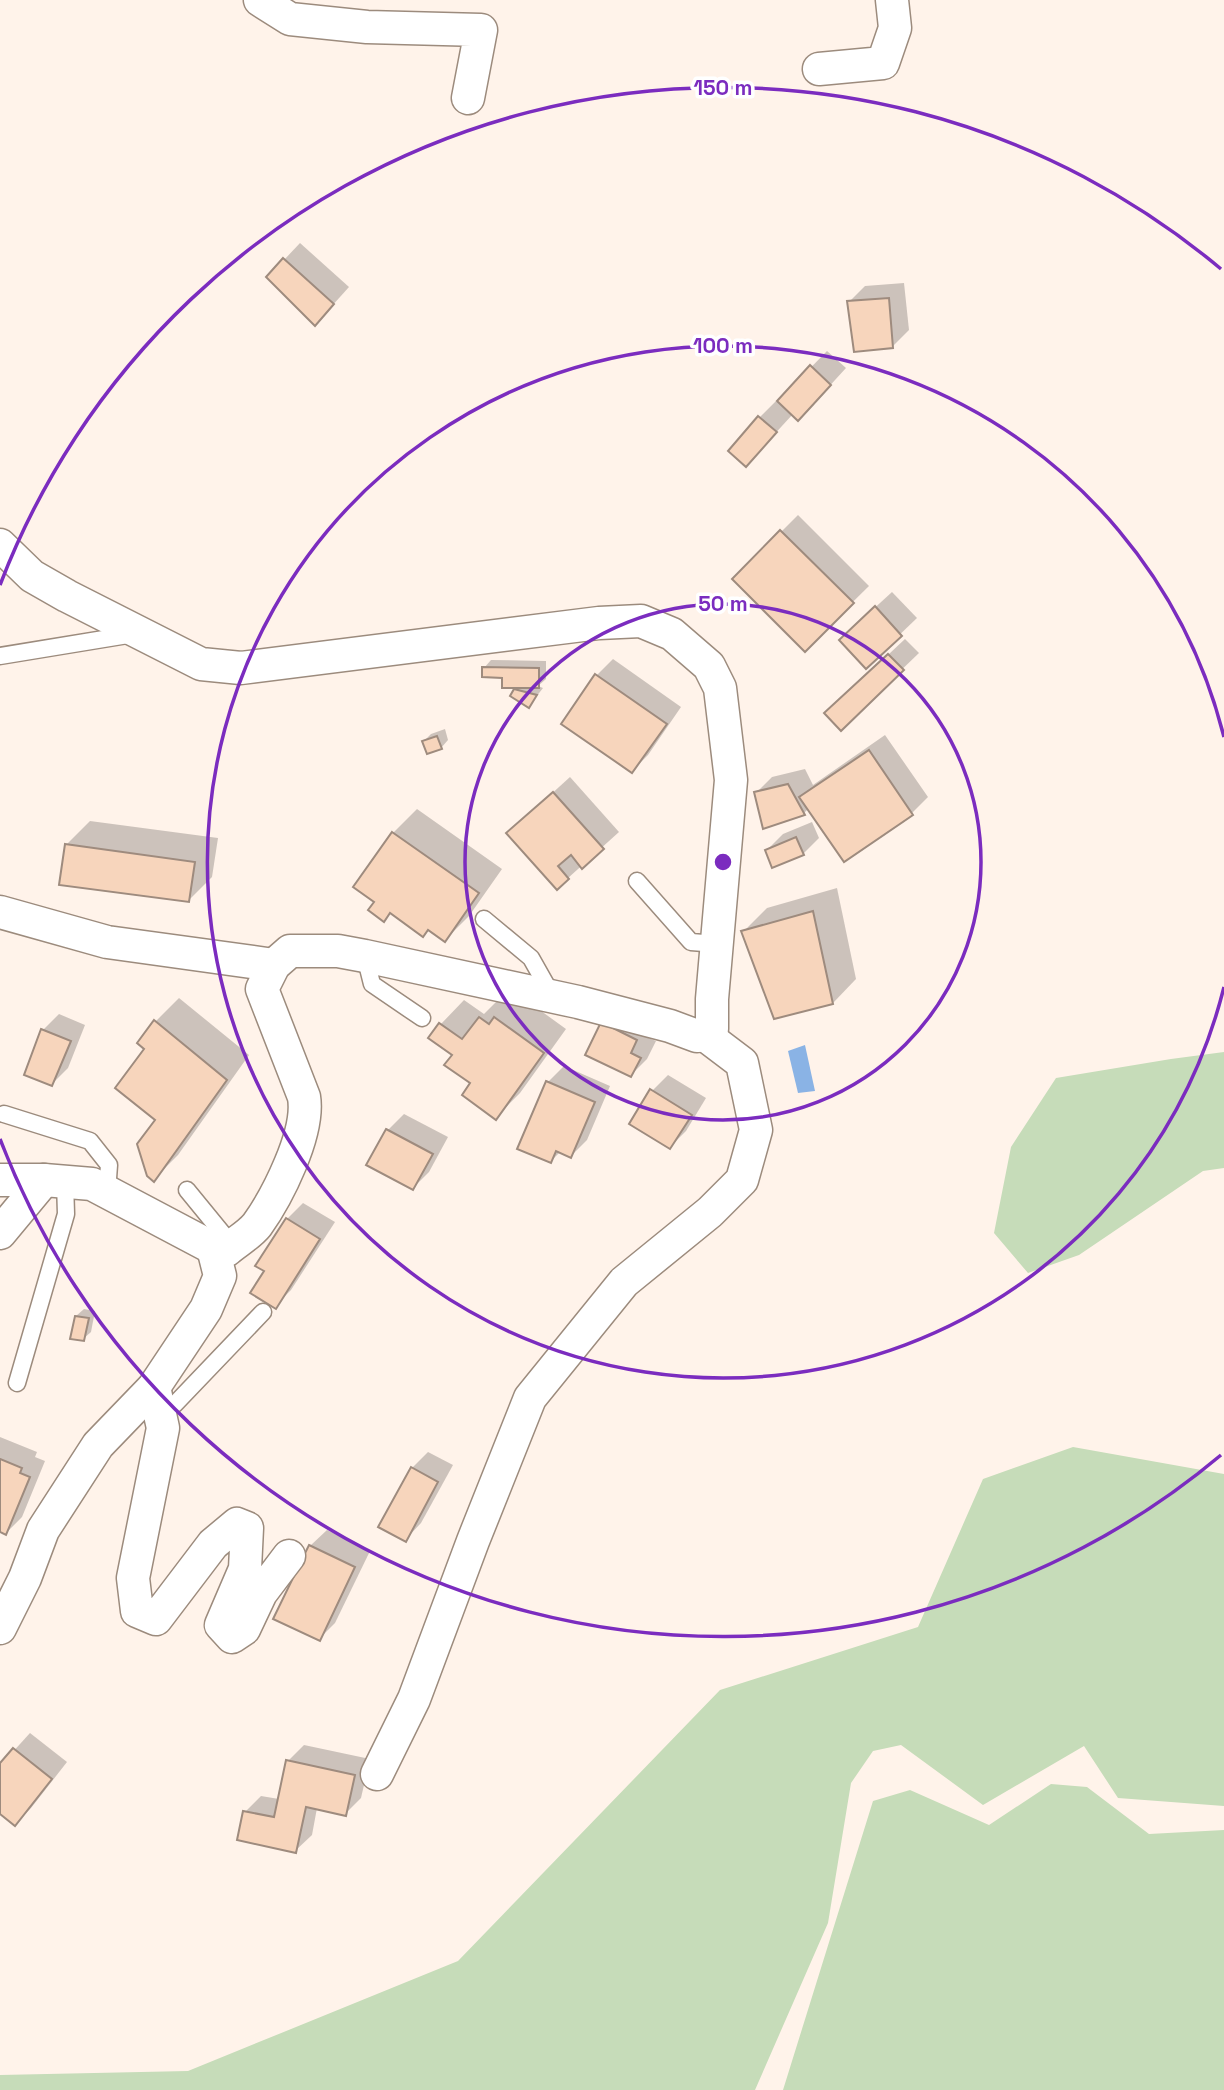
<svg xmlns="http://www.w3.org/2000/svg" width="1224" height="2090" font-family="'Space Grotesk',sans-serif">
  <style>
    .green { fill: #c6dcb9 }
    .water { fill: #8ab3e5 }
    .shadow { fill: #0003 }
    .building { fill: #f7d5bc; stroke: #9e8b7e; stroke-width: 2 }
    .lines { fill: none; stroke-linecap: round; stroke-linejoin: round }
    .lane-casing { stroke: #9c8b7d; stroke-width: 19 }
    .street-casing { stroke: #9c8b7d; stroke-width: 35 }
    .lane { stroke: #fff; stroke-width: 16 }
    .street { stroke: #fff; stroke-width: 32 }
    .ring { fill: none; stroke: #7b2cbf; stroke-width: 3.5 }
    .centre { fill: #7b2cbf; stroke: #fff; stroke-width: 3.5 }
    .ring-label { font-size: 21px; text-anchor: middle; font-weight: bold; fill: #7b2cbf; stroke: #fff; stroke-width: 7; stroke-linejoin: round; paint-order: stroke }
  </style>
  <rect width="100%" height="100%" fill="#fff3ea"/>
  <!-- green -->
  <g class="green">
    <polygon points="1224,1052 1224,1168 1203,1171 1079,1255 1028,1273 994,1233 1011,1147 1056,1078 1171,1059"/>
    <polygon points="1073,1447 1224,1474 1224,1806 1118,1798 1084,1746 983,1805 901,1745 873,1751 851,1783 828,1923 755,2090 0,2090 0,2075 188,2071 458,1961 720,1690 918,1627 983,1479"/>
    <polygon points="1051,1784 1087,1787 1149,1834 1224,1830 1224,2090 783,2090 873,1801 910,1790 989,1825"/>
  </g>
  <!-- water -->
  <polygon class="water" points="805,1045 815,1091 798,1093 788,1051"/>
  <!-- shadow -->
  <g class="shadow">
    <polygon points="300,243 349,287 331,307 268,277"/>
    <polygon points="904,283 909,330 892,347 849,302 865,286"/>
    <polygon points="827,351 846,368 814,403 793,414 746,465 730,451 760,417 776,401 777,402"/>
    <polygon points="798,515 869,586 805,649 734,579"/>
    <polygon points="892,592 917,618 866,667 857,624"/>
    <polygon points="905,639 919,653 841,728 843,697"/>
    <polygon points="613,659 681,707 648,755 632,771 597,675"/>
    <polygon points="491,660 546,661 546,679 538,686 543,688 529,706 515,690 519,686 504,676 484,668"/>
    <polygon points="445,729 448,740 441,748 424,741 431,734"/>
    <polygon points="885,735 928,797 912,813 844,859 809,808 804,813 756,793 772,777 805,769 813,785"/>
    <polygon points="570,777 619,832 557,888 525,818"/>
    <polygon points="417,809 502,869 469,916 445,940 429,928 376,902 393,833"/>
    <polygon points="90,821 218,838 212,877 188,901 66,845"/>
    <polygon points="812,822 819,838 803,854 767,850 783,834"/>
    <polygon points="837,888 856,979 833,1003 743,932 767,908"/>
    <polygon points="504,994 519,995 566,1029 520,1093 496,1117 454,1055 431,1038 441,1024 464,1000 484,1014"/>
    <polygon points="179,998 249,1055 178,1155 154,1179 158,1120 147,1048 155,1022"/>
    <polygon points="619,1007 652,1024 646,1037 656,1041 647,1059 631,1075 588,1054"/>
    <polygon points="59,1014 85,1025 68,1068 52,1084 43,1030"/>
    <polygon points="564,1066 610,1086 587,1140 571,1156 561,1151 551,1161 548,1082"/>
    <polygon points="668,1075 706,1098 686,1131 670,1147 652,1091"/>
    <polygon points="404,1114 448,1137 429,1172 413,1188 369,1164 388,1130"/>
    <polygon points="303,1203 335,1222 291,1290 275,1306 267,1271 287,1219"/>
    <polygon points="84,1309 95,1311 91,1332 83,1339 76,1316"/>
    <polygon points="0,1437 37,1452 35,1457 45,1461 22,1517 6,1533 0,1530"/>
    <polygon points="428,1452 453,1465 421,1523 405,1540 412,1468"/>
    <polygon points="327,1530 370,1551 335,1623 319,1639 310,1546"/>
    <polygon points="30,1733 67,1762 31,1808 15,1824 0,1812 0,1766"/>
    <polygon points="304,1745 370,1759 361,1798 345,1814 317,1808 312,1835 295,1851 245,1812 261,1796 279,1799 288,1761"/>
  </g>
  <!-- building -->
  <g class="building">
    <polygon points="283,258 334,304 315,326 266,277"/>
    <polygon points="889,298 893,348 854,352 847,301"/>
    <polygon points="810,365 831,385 798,421 777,401"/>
    <polygon points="758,416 777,432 746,467 728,451"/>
    <polygon points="780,530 854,603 805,652 732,579"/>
    <polygon points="875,606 902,636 866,669 839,640"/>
    <polygon points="888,654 904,670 841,731 824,713"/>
    <polygon points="482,667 539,668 539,688 502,688 502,678 482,677"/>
    <polygon points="595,674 667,724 632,773 561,724"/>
    <polygon points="514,689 537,695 529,708 510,696"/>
    <polygon points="437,736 442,749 427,754 422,741"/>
    <polygon points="869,750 913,815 844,862 799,797"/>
    <polygon points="788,784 805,815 763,829 754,792"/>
    <polygon points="553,792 604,849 582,869 571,855 558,866 569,879 557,890 506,833"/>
    <polygon points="392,832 479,893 445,942 428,930 423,937 390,913 384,922 368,910 374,902 353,887"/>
    <polygon points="796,837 804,855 772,868 765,850"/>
    <polygon points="65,844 195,862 189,902 59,885"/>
    <polygon points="813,911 833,1004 774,1019 741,931"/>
    <polygon points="479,1017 489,1024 494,1017 544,1053 496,1120 462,1095 470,1083 444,1065 452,1055 428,1038 439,1023 462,1039"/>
    <polygon points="154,1020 227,1080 154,1182 147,1176 137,1144 155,1120 115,1088 144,1049 137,1043"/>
    <polygon points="601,1022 637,1040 631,1053 641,1058 631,1077 585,1055"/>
    <polygon points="41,1029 71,1041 52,1086 24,1075"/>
    <polygon points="546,1081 595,1102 571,1158 556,1151 551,1163 517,1149"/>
    <polygon points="650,1089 692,1115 670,1149 629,1124"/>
    <polygon points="386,1129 433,1154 413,1190 366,1165"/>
    <polygon points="286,1218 320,1239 276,1309 250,1293 264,1271 255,1266"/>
    <polygon points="75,1316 89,1318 84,1341 70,1339"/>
    <polygon points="0,1459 22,1468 20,1473 30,1477 6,1535 0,1532"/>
    <polygon points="411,1467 438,1482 406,1542 378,1527"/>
    <polygon points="309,1545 355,1567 320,1641 273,1619"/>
    <polygon points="13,1748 52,1779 15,1826 0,1814 0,1763"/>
    <polygon points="286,1760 355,1775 346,1816 306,1807 296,1853 237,1840 243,1811 274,1817"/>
  </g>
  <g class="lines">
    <!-- lane casing -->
    <g class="lane-casing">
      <g id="lane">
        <polyline points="0,656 134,634"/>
        <polyline points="637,881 691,942 717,944"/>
        <polyline points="484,919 531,958 553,997"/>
        <polyline points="365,956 372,984 422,1018"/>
        <polyline points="4,1114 90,1141 109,1165 107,1192"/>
        <polyline points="187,1190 232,1245"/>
        <polyline points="17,1383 66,1214 65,1182"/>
        <polyline points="158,1408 175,1404 263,1312"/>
      </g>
    </g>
    <!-- street casing -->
    <g class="street-casing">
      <g id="street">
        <polyline points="260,0 290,19 367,27 481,30 468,98"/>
        <polyline points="819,69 883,63 895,28 892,0"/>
        <path d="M0 545 32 576 67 596 201 664 241 668 599 623 641 621 672 634 709 666 720 688 731 780 712 999V1029L705 1035 697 1036 670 1026 578 1002 365 956 338 951H290L274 965 262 989 304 1097C310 1133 277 1197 257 1225 249 1235 236 1242 227 1250L213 1248 92 1184 44 1180H0"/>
        <polyline points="0,912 107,942 274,965"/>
        <polyline points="0,1233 44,1180"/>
        <polyline points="154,1387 163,1428 133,1578 137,1611 156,1619 213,1544 237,1524 247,1528 245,1569 221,1625 232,1637 244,1629 261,1593 289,1556"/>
        <polyline points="0,1628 25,1578 43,1530 98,1445 154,1387 206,1309 220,1276 213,1248"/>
        <polyline points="377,1774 414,1699 473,1541 530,1398 624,1282 710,1212 742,1180 756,1130 742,1063 705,1035"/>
      </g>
    </g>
    <!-- lane -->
    <use href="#lane" class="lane"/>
    <!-- street -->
    <use href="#street" class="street"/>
  </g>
  <!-- distance rings -->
  <g class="ring">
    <circle cx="723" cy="862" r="258"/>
    <path d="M1224 987A516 516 0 1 1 1224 737"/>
    <path d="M1221 1455A774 774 0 0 1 0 1139M0 585A774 774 0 0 1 1221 269"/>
  </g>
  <circle cx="723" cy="862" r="10" class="centre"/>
  <g class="ring-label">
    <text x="723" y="95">150 m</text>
    <text x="723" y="353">100 m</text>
    <text x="723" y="611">50 m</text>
  </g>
</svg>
